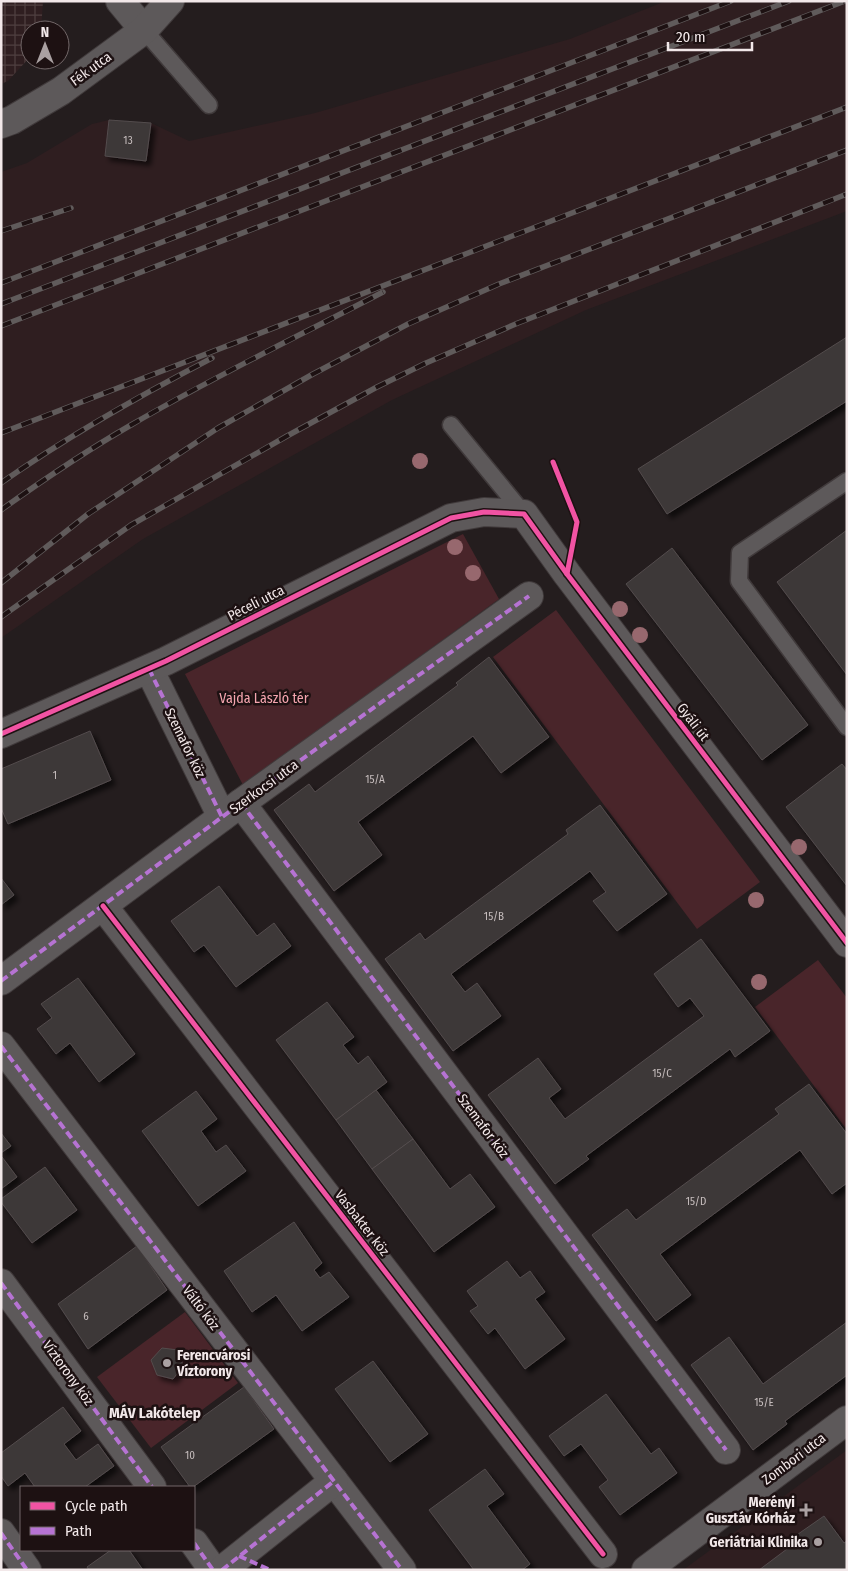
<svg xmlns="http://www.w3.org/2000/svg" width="848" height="1571" font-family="'Fira Sans Condensed',sans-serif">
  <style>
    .built { fill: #2f1e20 }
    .industrial { fill: url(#industrial-grid) }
    .green { fill: #49252a }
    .building { fill: #3d3737; stroke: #534c4d; filter: url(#shadow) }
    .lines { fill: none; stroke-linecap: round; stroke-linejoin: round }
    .service-casing { stroke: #403a3b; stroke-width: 19 }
    .minor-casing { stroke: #403a3b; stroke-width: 30 }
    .service { stroke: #5d595a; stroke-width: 16 }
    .minor { stroke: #5d595a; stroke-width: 28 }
    .rail-casing { stroke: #605b5b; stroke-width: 5.5 }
    .rail { stroke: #1d1112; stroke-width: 4; stroke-dasharray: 11; stroke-linecap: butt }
    .quiet { stroke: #b673d3; stroke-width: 4; stroke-dasharray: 8 4; stroke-linecap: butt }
    .cycleway-casing { stroke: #1d1112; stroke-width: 8 }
    .cycleway { stroke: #f153a3; stroke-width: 5 }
    .tree { fill: #97686e }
    .poi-dot { fill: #aaa1a2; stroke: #1d1112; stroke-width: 2 }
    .labels { text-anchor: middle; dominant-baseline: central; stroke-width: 5; stroke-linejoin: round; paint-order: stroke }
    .number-label { font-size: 11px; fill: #c5bcbc }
    .street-label { font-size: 14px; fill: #f2e8e9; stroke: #1d1112 }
    .park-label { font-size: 14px; fill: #f5a5af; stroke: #1d1112 }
    .poi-label { font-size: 14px; font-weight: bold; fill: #f2e8e9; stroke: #1d1112; text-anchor: end }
    .neighbourhood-label { font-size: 15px; font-weight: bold; fill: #f2e8e9; stroke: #1d1112 }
  </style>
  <defs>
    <pattern id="industrial-grid" width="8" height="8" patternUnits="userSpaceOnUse" patternTransform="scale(1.25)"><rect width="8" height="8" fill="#2f1e20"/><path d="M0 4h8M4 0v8" fill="none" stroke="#4e3f40"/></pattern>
    <filter id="shadow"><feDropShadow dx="4.5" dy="4.5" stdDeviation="2.5" flood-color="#0009"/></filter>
  </defs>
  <rect width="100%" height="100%" fill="#241d1e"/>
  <!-- built -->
  <g class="built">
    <polygon points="666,1 847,1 847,211 586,310 392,400 143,539 1,638 1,172 27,163 92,124 109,120 105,156 146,161 151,123 189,141 315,113 570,39"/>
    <polygon points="847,1450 847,1570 683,1570"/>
  </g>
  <!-- industrial -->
  <polygon class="industrial" points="1,1 43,1 41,30 30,30 30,57 8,81 1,84"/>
  <!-- green -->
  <g class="green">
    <polygon points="463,534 499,599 243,785 185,674"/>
    <polygon points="556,610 760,882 697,929 493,657"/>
    <polygon points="818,960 847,998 847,1130 755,1007"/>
    <polygon points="185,1312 238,1383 151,1448 97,1377"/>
  </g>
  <!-- building -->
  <g class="building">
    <polygon points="109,120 151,123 146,161 105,156"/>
    <polygon points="847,337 847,401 667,514 638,469"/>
    <polygon points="847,530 847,675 777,582"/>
    <polygon points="672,548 808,725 762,760 626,584"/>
    <polygon points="489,657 549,737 501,773 473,736 358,822 382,855 334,891 274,810 309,784 315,792 458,685 456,683"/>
    <polygon points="90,731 111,780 8,824 1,808 1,769"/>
    <polygon points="842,764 847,770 847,886 786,807"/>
    <polygon points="600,805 667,894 617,931 593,901 606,892 590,871 451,974 465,992 477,983 501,1016 453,1051 385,959 420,933 425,940 568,834 566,830"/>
    <polygon points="1,878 14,895 1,905"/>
    <polygon points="219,886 257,936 274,923 291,946 236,987 204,945 194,952 171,921"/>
    <polygon points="701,939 770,1031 735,1057 730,1049 586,1156 589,1159 555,1184 488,1095 538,1058 561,1089 549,1098 565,1119 704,1016 690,998 678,1007 654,974"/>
    <polygon points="78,978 135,1054 99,1082 70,1043 56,1054 37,1029 52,1018 41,1004"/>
    <polygon points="327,1002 354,1037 343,1045 358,1064 368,1056 387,1082 336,1120 276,1040"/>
    <polygon points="809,1084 847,1134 847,1183 832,1194 800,1150 660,1254 691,1295 656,1321 592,1235 627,1209 636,1220 779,1114 775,1109"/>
    <polygon points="376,1090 413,1139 372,1169 336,1120"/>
    <polygon points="196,1091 217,1119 201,1131 216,1152 226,1145 246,1171 198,1206 142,1131"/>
    <polygon points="1,1133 11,1146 1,1153"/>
    <polygon points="413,1139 450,1189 470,1174 495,1207 434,1252 372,1169"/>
    <polygon points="2,1157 17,1177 1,1189 1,1158"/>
    <polygon points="45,1167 77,1210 32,1243 1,1202 1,1199"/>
    <polygon points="294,1222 322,1263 314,1270 320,1278 329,1272 349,1297 302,1331 276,1295 252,1312 224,1271"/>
    <polygon points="137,1246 167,1290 88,1349 58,1304"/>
    <polygon points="507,1261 520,1278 530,1271 545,1292 535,1299 565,1339 525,1369 495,1328 488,1334 470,1311 478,1306 467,1291"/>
    <polygon points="847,1322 847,1375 785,1421 787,1424 753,1450 691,1365 729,1337 763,1384"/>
    <polygon points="162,1348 178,1350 183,1366 173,1379 157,1375 151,1360"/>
    <polygon points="373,1361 428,1434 390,1462 335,1389"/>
    <polygon points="244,1387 274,1429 193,1487 190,1487 161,1447"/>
    <polygon points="606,1394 651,1454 659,1448 677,1473 620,1515 599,1487 608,1480 581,1444 564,1456 549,1436"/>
    <polygon points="63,1407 81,1431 64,1444 76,1460 98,1444 114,1466 85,1487 35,1487 25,1473 8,1486 1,1476 1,1453"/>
    <polygon points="485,1469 504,1494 487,1506 530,1564 522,1570 474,1570 429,1510"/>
    <polygon points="824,1516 844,1543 847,1541 847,1570 759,1570 795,1543 791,1539"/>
    <polygon points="111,1550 129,1550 143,1570 89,1570 87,1567"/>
  </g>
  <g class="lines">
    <!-- service casing -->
    <g class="service-casing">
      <g id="service">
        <polyline points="144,30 209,105"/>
        <polyline points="451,425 524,514"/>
        <polyline points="847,481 740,553 739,581 847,727"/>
      </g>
    </g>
    <!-- minor casing -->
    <g class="minor-casing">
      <g id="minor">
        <polyline points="120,1 144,30"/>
        <polyline points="1,124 12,120 61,91 144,30 170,1"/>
        <polyline points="149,669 222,817"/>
        <polyline points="1,734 166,661 451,518 484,512 524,514 567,574 847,943"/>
        <polyline points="241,803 726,1450"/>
        <polyline points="103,906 603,1554"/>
        <polyline points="1,981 241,803 529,596"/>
        <polyline points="1,1046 402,1570"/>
        <polyline points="1,1283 152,1487"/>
        <polyline points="1,1533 27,1570"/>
        <polyline points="194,1543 213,1570"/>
        <polyline points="222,1570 334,1481"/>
        <polyline points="646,1570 847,1420"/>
      </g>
    </g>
    <!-- service -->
    <use href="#service" class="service"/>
    <!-- minor -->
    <use href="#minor" class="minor"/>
    <!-- rail casing -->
    <g class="rail-casing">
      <g id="rail">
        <polyline points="1,231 71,208"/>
        <polyline points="1,283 731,1"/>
        <polyline points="1,304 789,1"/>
        <polyline points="1,326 845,1"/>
        <polyline points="1,433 847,107"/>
        <path d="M1 483C68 436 139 396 212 358"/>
        <path d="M1 510C43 480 86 451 131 425 213 377 299 336 383 292"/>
        <polyline points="1,583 88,514 218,428 313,374 408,324 499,284 847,150"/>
        <polyline points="1,617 131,525 287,436 377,387 426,363 518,323 847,194"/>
      </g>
    </g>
    <!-- rail -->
    <use href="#rail" class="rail"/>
    <!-- quiet -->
    <g class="quiet">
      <polyline points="149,669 222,817"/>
      <polyline points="241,803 726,1450"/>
      <polyline points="1,981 241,803 529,596"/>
      <polyline points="1,1046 402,1570"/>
      <polyline points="1,1283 152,1487"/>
      <polyline points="1,1533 27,1570"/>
      <polyline points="194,1543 213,1570"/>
      <polyline points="239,1556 270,1570"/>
      <polyline points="222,1570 334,1481"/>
    </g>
    <!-- cycleway casing -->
    <g class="cycleway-casing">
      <g id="cycleway">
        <polyline points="553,462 577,522 567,574"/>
        <polyline points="1,734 166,661 451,518 484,512 524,514 567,574 847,943"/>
        <polyline points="103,906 603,1554"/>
      </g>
    </g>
    <!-- cycleway -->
    <use href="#cycleway" class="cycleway"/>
  </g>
  <!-- trees -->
  <g class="tree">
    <circle cx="420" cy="461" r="8"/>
    <circle cx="455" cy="547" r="8"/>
    <circle cx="473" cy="573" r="8"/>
    <circle cx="620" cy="609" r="8"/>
    <circle cx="640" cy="635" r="8"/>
    <circle cx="799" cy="847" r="8"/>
    <circle cx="756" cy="900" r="8"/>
    <circle cx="759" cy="982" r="8"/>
  </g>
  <!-- markers -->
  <g class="poi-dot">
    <circle cx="167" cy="1363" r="5"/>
    <path d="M803.5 1502.5h5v5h5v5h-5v5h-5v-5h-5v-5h5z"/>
    <circle cx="818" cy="1542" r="5"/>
  </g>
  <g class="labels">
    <!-- number labels -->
    <g class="number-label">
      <text x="128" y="140">13</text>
      <text x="55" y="775">1</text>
      <text x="375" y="779">15/A</text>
      <text x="494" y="916">15/B</text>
      <text x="662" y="1073">15/C</text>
      <text x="696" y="1201">15/D</text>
      <text x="86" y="1316">6</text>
      <text x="764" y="1402">15/E</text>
      <text x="190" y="1455">10</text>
    </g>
    <!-- street labels -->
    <g class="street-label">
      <text transform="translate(91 69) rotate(-36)">Fék utca</text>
      <text transform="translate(256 603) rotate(-27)">Péceli utca</text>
      <text transform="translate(693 722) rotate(53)">Gyáli út</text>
      <text transform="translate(185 743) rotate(64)">Szemafor köz</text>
      <text transform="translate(264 787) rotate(-36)">Szerkocsi utca</text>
      <text transform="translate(483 1126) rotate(53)">Szemafor köz</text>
      <text transform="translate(362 1223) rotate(52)">Vasbakter köz</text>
      <text transform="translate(201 1308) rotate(53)">Váltó köz</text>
      <text transform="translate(68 1373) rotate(54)">Víztorony köz</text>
      <text transform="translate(794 1459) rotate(-37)">Zombori utca</text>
    </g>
    <!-- park labels -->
    <g class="park-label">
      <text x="264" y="698">Vajda László tér</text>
    </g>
    <!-- poi labels -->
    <g class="poi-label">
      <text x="177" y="1355" text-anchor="start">Ferencvárosi<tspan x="177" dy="16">Víztorony</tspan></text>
      <text x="795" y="1502">Merényi<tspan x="795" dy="16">Gusztáv Kórház</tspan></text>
      <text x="808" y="1542">Geriátriai Klinika</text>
    </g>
    <!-- neighbourhood labels -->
    <g class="neighbourhood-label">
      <text x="155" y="1413">MÁV Lakótelep</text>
    </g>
  </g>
  <!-- border -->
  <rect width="848" height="1571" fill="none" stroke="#f2e8e9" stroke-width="5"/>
  <!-- legend -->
  <rect x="20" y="1486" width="175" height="65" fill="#1d1112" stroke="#726768"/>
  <rect x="30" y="1502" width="25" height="8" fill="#f153a3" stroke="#726768"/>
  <text x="65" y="1511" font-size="15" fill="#f2e8e9">Cycle path</text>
  <rect x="30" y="1527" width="25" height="8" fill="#b673d3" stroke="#726768"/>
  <text x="65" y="1536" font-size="15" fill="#f2e8e9">Path</text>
  <!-- north arrow -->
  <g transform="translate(45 45)"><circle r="24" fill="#1d1112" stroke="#726768"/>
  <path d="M0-4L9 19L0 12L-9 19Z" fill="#aaa1a2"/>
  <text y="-8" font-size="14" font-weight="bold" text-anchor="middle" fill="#f2e8e9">N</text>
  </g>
  <!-- scale -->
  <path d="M668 42v8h84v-8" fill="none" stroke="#f2e8e9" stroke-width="2.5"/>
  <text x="676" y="42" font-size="15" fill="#f2e8e9" stroke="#1d1112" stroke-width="4" paint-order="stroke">20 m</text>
</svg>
